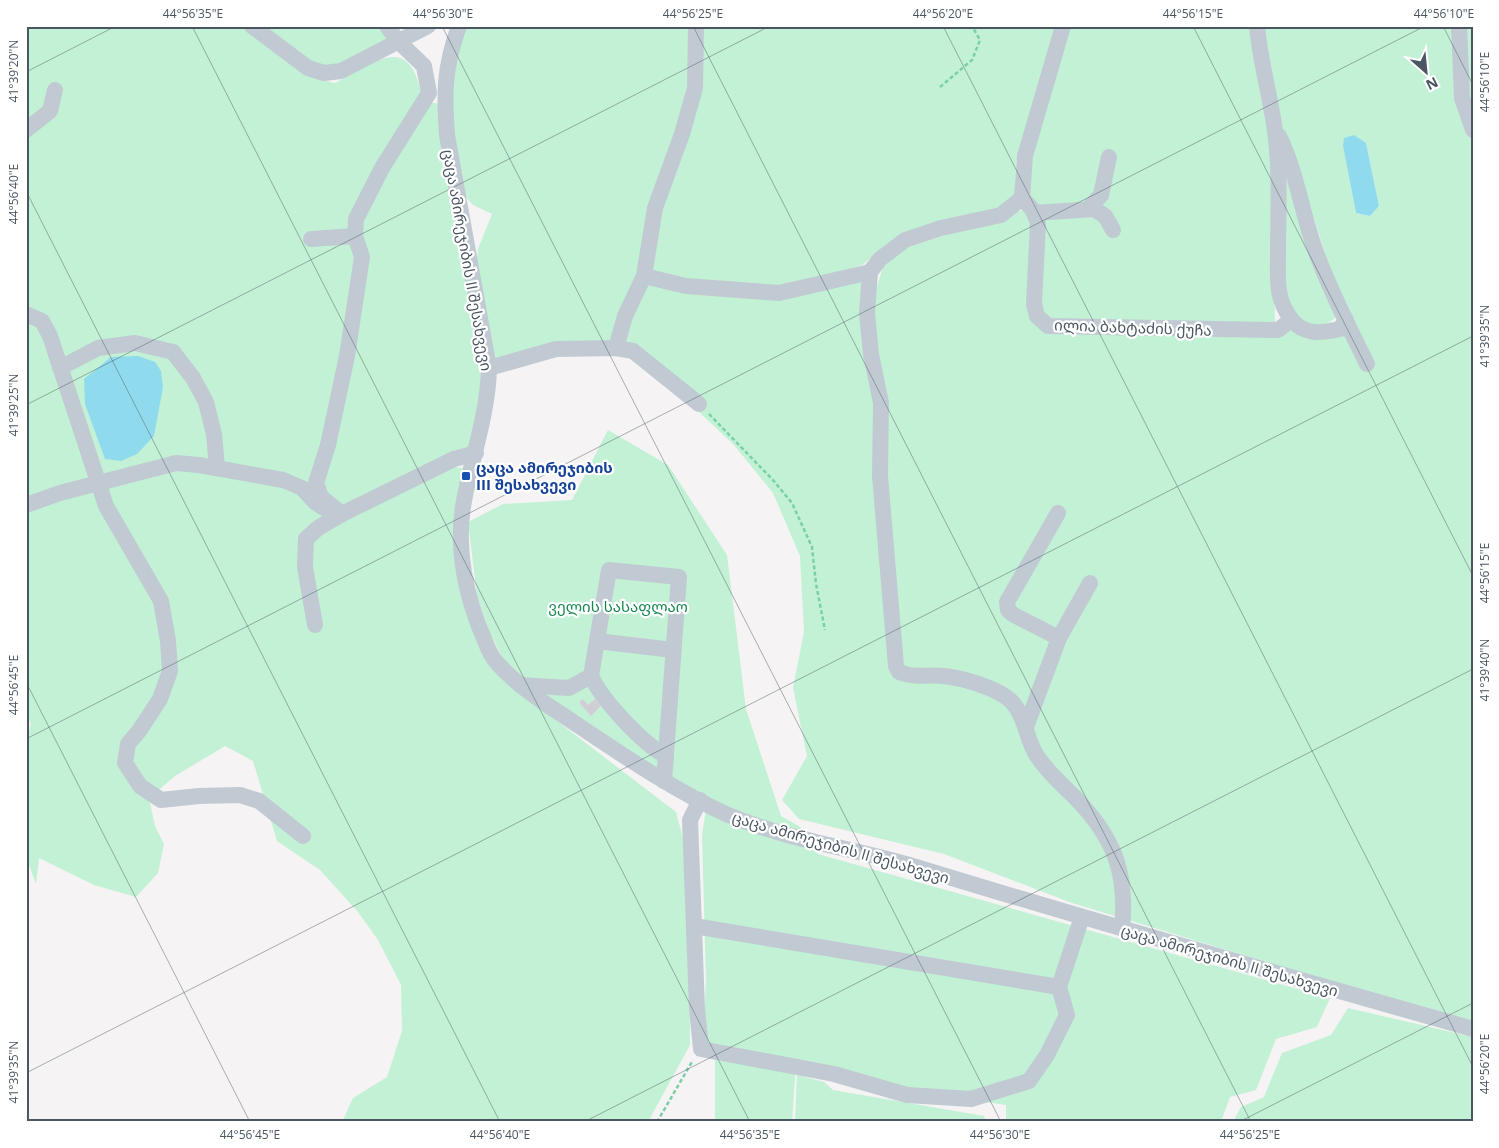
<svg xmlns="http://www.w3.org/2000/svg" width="1499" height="1148" font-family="'Open Sans','Noto Sans Georgian',sans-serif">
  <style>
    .green { fill: #c3f1d5; fill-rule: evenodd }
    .water { fill: #90daee }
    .building { fill: #cdcfd5; stroke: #d7d9de }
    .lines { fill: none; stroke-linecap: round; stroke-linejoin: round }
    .path { stroke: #7ad0a6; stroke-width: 2.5; stroke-dasharray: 4 2.5; stroke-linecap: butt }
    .minor { stroke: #c1cad2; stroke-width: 16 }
    .ticks { fill: none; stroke: #4a5661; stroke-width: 1; stroke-opacity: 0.45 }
    .transit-dot { fill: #1a4fb4; stroke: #fff; stroke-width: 2 }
    .labels { text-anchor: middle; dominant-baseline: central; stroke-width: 4.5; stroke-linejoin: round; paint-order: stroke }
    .street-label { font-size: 15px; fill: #4a5661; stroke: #fff }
    .transit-label { font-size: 15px; font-weight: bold; fill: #164399; stroke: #fff; text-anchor: start }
    .park-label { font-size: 15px; fill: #17864f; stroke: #fff }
    .neatline { fill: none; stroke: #4a5661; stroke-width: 2 }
    .ticks-label { font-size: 12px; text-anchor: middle; fill: #4a5661 }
  </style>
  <rect width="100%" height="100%" fill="#f5f3f3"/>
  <!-- green -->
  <g class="green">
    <path d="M26 26H241L285 60 317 79 335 83C372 65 408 30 421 93L347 225 358 257 342 365 312 479 336 513 312 527 310 554 313 539 321 533 448 466 463 468 456 529 502 679 676 812 683 838 689 886 690 1045 648 1122H342L353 1098 387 1077 402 1031 401 985 378 940 358 912 320 870 277 841 253 761 225 746 175 776 149 798 155 826 164 844 158 873 136 897 94 885 39 858 36 884 26 857V746L31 723 26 716ZM163 387 158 404 105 459 99 436Z"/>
    <polygon points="262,26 381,26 393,40 340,67 321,68"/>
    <polygon points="465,26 692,26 691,78 640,273 614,336 607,343 495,358 476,272 478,249 492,214 473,205 464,195 453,132 452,68"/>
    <polygon points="702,26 1057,26 1016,162 1015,197 1002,208 894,240 862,265 782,289 692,280 649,270"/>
    <polygon points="1069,26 1252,26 1271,138 1275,325 1053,321 1041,308 1026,192 1030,154"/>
    <path d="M1264 26H1454L1457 104 1473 145V1025L1072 903 944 854 799 819 782 800 807 756 793 688 804 632 800 556 773 493 734 445 626 343V322L646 286 654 284 718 294 861 276 872 303 883 267 899 250 1023 210 1031 219 1035 319 1289 328 1306 339 1332 337 1347 330 1366 371 1375 367 1333 279 1291 145 1280 125ZM1366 143 1379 206 1370 216 1356 213 1343 146Z"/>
    <polygon points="1465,26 1473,26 1473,114 1468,98"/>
    <polygon points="428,103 437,103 440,107 484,380 472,447 340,506 322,491 362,240 362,212"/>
    <path d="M1281 155 1336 317C1309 342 1288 310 1284 283 1282 271 1283 257 1283 245 1282 215 1282 185 1281 155Z"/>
    <polygon points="608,430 668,465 727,555 746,709 781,816 821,839 818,854 1330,998 1317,1027 1276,1039 1256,1090 1230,1097 1221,1122 1006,1122 1006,1105 909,1091 796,1062 792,1122 715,1122 715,1046 703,1044 706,980 702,835 708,797 653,770 508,669 490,633 477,596 468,522 503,504 572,500"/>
    <polygon points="1348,1008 1473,1037 1473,1122 1233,1122 1241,1107 1264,1097 1282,1053 1331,1035"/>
    <polygon points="797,1075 824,1082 833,1090 984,1116 986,1122 795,1122"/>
  </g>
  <!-- water -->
  <g class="water">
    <polygon points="1354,135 1366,143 1379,206 1370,216 1356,213 1343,146 1344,138"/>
    <polygon points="138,356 155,362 161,371 163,387 154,436 137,454 121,461 105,459 85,404 84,379 111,357"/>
  </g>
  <!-- building -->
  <polygon class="building" points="583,699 588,705 595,699 601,706 591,716 579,702"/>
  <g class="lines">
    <!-- path -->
    <g class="path">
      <polyline points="940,87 972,60 980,40 972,26"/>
      <polyline points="709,414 773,480 792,503 812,547 816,584 825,630"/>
      <polyline points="657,1122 693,1060"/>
    </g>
    <!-- minor -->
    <g class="minor">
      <polyline points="252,26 308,68 324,73 341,71 428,26"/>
      <polyline points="387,26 398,41 424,66 429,93 382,168 356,219 355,236 362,257 347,356 328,445 316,483 321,497 342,514 454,459 476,453"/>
      <path d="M459 26C444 68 444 92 447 135L489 368C488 414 472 456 464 501 455 548 466 598 485 641 488 649 492 658 498 664 522 690 551 707 579 726 627 758 674 790 726 814 786 840 854 848 916 867 1101 924 1287 976 1473 1029"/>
      <path d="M1257 26C1260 60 1269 91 1274 124 1281 167 1278 211 1278 254 1278 278 1275 299 1292 320 1305 336 1322 333 1340 329L1346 320"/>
      <polyline points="1459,26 1462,98 1473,130"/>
      <polyline points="26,130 50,111 55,90"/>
      <path d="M1279 136C1297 173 1302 214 1316 252 1330 291 1349 327 1367 364"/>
      <polyline points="1022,198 1033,210 1038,223 1034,304 1037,316 1048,326 1278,330 1291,320"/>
      <polyline points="1088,209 1101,195 1109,157"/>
      <polyline points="1034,213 1094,209 1105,216 1113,230"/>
      <polyline points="311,239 355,236"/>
      <path d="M870 272 867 313 871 354 881 403 880 476 896 666 899 672C918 679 926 674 944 676 962 678 998 688 1011 701 1026 716 1026 740 1037 756 1051 777 1067 788 1083 806 1117 844 1127 878 1122 928"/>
      <polyline points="644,276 686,286 779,293 870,272 880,259 905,240 941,228 1001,215 1022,198 1025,156 1063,26"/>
      <polyline points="26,314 42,321 50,336 106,506 161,601 168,641 170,671 160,699 139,731 128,744 125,763 140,786 161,800 199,796 240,795 259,801 303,836"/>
      <polyline points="616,348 625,316 644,276 655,208 682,134 695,88 696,26"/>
      <polyline points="60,368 98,348 135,343 173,352 193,378 206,402 214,434 217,468"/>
      <polyline points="489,368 556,349 616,348 633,351 699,404"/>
      <polyline points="26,505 60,493 176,463 199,465 283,480 302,488 315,502 324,508"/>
      <polyline points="1058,513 1007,602 1008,610 1014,615 1059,638"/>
      <polyline points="315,625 305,567 306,539 318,528 342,514"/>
      <polyline points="597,641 673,650"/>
      <path d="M591 676C602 700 643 744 666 756"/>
      <polyline points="520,685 569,688 591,676 609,570 679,577 664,781"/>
      <polyline points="1026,727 1059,638 1090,583"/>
      <polyline points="700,800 690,820 697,1009 701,1049 834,1074 907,1095 971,1099 1029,1081 1047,1055 1067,1015 1059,987 1082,917"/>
      <polyline points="694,926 1059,987"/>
    </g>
  </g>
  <!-- ticks -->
  <path class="ticks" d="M192 26 750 1122M442 26 1001 1122M693 26 1251 1122M943 26 1473 1067M1193 26 1473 576M1443 26 1473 85M26 72 116 26M26 191 500 1122M26 405 770 26M26 682 250 1122M26 739 1425 26M26 1073 1473 336M584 1122 1473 669M1239 1122 1473 1003"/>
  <!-- markers -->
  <rect class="transit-dot" x="461" y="471" width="10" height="10" rx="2.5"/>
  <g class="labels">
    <!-- street labels -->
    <g class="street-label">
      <text transform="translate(468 260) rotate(80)">ცაცა ამირეჯიბის II შესახვევი</text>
      <text transform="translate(1133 327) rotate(2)">ილია ბახტაძის ქუჩა</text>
      <text transform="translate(841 847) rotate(16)">ცაცა ამირეჯიბის II შესახვევი</text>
      <text transform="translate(1230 960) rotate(16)">ცაცა ამირეჯიბის II შესახვევი</text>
    </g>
    <!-- transit labels -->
    <g class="transit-label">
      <text x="476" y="467">ცაცა ამირეჯიბის<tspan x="476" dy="17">III შესახვევი</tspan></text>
    </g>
    <!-- park labels -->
    <g class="park-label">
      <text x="618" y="606">ველის სასაფლაო</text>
    </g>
  </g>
  <!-- border -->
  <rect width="1499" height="1148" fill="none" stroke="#ffffff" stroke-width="55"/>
  <!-- north arrow -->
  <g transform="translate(1426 72) rotate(153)" stroke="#ffffff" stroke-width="4" paint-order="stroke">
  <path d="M0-4L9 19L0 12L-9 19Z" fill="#4a5661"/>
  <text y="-8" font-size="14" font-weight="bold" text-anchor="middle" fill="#4a5661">N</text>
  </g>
  <rect x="28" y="28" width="1444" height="1092" class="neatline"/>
  <g class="ticks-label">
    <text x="193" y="18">44°56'35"E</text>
    <text x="443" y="18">44°56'30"E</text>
    <text x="693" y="18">44°56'25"E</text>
    <text x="943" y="18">44°56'20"E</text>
    <text x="1193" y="18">44°56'15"E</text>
    <text x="1444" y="18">44°56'10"E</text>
    <text transform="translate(14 71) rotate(-90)" y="4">41°39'20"N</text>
    <text transform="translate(1485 82) rotate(-90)" y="4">44°56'10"E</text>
    <text transform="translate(14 194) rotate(-90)" y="4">44°56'40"E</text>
    <text transform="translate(1485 336) rotate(-90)" y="4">41°39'35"N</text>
    <text transform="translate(14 405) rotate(-90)" y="4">41°39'25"N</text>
    <text transform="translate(1485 573) rotate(-90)" y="4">44°56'15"E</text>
    <text transform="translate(1485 670) rotate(-90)" y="4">41°39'40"N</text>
    <text transform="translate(14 685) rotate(-90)" y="4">44°56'45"E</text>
    <text transform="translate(1485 1064) rotate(-90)" y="4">44°56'20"E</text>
    <text transform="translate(14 1072) rotate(-90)" y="4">41°39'35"N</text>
    <text x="250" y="1139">44°56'45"E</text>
    <text x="500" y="1139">44°56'40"E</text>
    <text x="750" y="1139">44°56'35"E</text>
    <text x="1000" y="1139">44°56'30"E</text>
    <text x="1250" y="1139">44°56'25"E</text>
  </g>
</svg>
